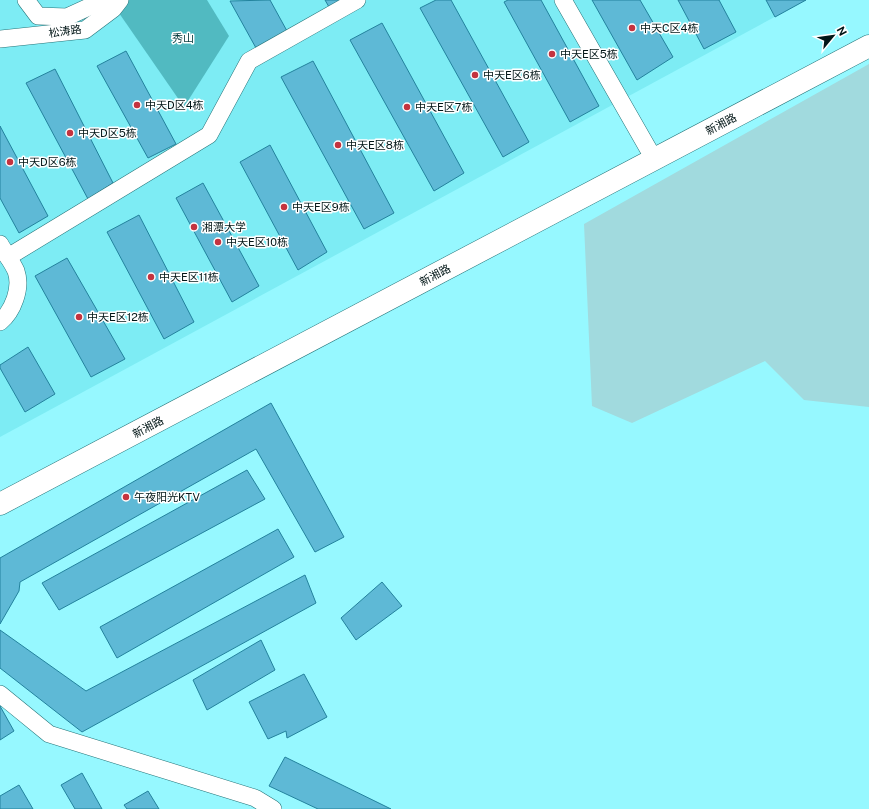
<svg xmlns="http://www.w3.org/2000/svg" width="869" height="809" font-family="'Public Sans','Noto Sans SC',sans-serif">
  <style>
    .built { fill: #7decf4 }
    .green { fill: #a1dade }
    .forest { fill: #51bac1 }
    .building { fill: #5eb9d6; stroke: #23829d }
    .lines { fill: none; stroke-linecap: round; stroke-linejoin: round }
    .minor-casing { stroke: #257479; stroke-width: 18 }
    .major-casing { stroke: #257479; stroke-width: 23 }
    .minor { stroke: #fff; stroke-width: 17 }
    .major { stroke: #fff; stroke-width: 22 }
    .poi-dot { fill: #c4333f; stroke: #fff; stroke-width: 1.5 }
    .labels { text-anchor: middle; dominant-baseline: central; stroke-width: 3; stroke-linejoin: round; paint-order: stroke }
    .poi-label { font-size: 11px; fill: #021617; stroke: #fff; text-anchor: start }
    .street-label { font-size: 11px; fill: #021617; stroke: #fff }
    .park-label { font-size: 11px; fill: #04383b; stroke: #fff }
  </style>
  <rect width="100%" height="100%" fill="#96f8ff"/>
  <!-- built -->
  <polygon class="built" points="0,0 806,0 0,437"/>
  <!-- green -->
  <polygon class="green" points="869,64 869,407 804,400 765,361 632,423 592,406 584,224"/>
  <!-- forest -->
  <polygon class="forest" points="110,0 207,0 229,36 184,107"/>
  <!-- building -->
  <g class="building">
    <polygon points="270,0 287,31 256,48 230,1"/>
    <polygon points="325,0 341,0 329,7"/>
    <polygon points="436,0 451,0 529,142 503,157 420,8"/>
    <polygon points="508,0 541,0 599,106 570,122 504,2"/>
    <polygon points="592,0 640,0 673,57 637,80"/>
    <polygon points="678,0 719,0 736,32 704,49"/>
    <polygon points="766,0 806,0 775,17"/>
    <polygon points="382,23 464,173 434,191 350,40"/>
    <polygon points="126,51 176,144 148,158 97,66"/>
    <polygon points="313,61 394,213 364,229 281,77"/>
    <polygon points="55,69 113,183 88,199 26,83"/>
    <polygon points="0,126 48,216 19,233 0,198"/>
    <polygon points="270,145 327,252 298,270 240,162"/>
    <polygon points="203,183 259,286 232,302 176,198"/>
    <polygon points="139,215 194,322 164,339 107,232"/>
    <polygon points="67,258 125,359 91,377 35,276"/>
    <polygon points="28,347 55,394 25,412 0,368 0,365"/>
    <polygon points="271,403 344,537 315,552 256,449 20,582 19,591 0,624 0,558"/>
    <polygon points="247,470 265,499 59,610 42,583"/>
    <polygon points="278,529 294,557 117,658 100,627"/>
    <polygon points="305,575 316,603 82,732 0,668 0,630 86,691"/>
    <polygon points="382,582 402,606 356,640 341,618"/>
    <polygon points="261,640 275,670 207,710 193,680"/>
    <polygon points="304,674 327,717 287,738 286,731 268,739 249,702"/>
    <polygon points="0,706 14,731 0,740"/>
    <polygon points="285,757 391,809 318,809 269,786"/>
    <polygon points="82,773 102,809 75,809 61,785"/>
    <polygon points="19,785 33,809 0,809 0,796"/>
    <polygon points="148,791 159,809 127,809 124,805"/>
  </g>
  <g class="lines">
    <!-- minor casing -->
    <g class="minor-casing">
      <g id="minor">
        <polyline points="26,0 38,16 67,17 104,0"/>
        <polyline points="563,0 654,159"/>
        <polyline points="0,39 85,30 113,9 120,0"/>
        <path d="M0 244C5 253 12 262 16 271 22 288 13 311 0 322"/>
        <polyline points="8,257 209,135 249,61 357,0"/>
        <polyline points="0,694 49,734 255,798 273,809"/>
      </g>
    </g>
    <!-- major casing -->
    <g class="major-casing">
      <polyline id="major" points="0,504 869,46"/>
    </g>
    <!-- minor -->
    <use href="#minor" class="minor"/>
    <!-- major -->
    <use href="#major" class="major"/>
  </g>
  <!-- markers -->
  <g class="poi-dot">
    <circle cx="632" cy="28" r="4"/>
    <circle cx="552" cy="54" r="4"/>
    <circle cx="475" cy="75" r="4"/>
    <circle cx="137" cy="105" r="4"/>
    <circle cx="407" cy="107" r="4"/>
    <circle cx="70" cy="133" r="4"/>
    <circle cx="338" cy="145" r="4"/>
    <circle cx="10" cy="162" r="4"/>
    <circle cx="284" cy="207" r="4"/>
    <circle cx="194" cy="227" r="4"/>
    <circle cx="218" cy="242" r="4"/>
    <circle cx="151" cy="277" r="4"/>
    <circle cx="79" cy="317" r="4"/>
    <circle cx="126" cy="497" r="4"/>
  </g>
  <g class="labels">
    <!-- poi labels -->
    <g class="poi-label">
      <text x="640" y="28">中天C区4栋</text>
      <text x="560" y="54">中天E区5栋</text>
      <text x="483" y="75">中天E区6栋</text>
      <text x="145" y="105">中天D区4栋</text>
      <text x="415" y="107">中天E区7栋</text>
      <text x="78" y="133">中天D区5栋</text>
      <text x="346" y="145">中天E区8栋</text>
      <text x="18" y="162">中天D区6栋</text>
      <text x="292" y="207">中天E区9栋</text>
      <text x="202" y="227">湘潭大学</text>
      <text x="226" y="242">中天E区10栋</text>
      <text x="159" y="277">中天E区11栋</text>
      <text x="87" y="317">中天E区12栋</text>
      <text x="134" y="497">午夜阳光KTV</text>
    </g>
    <!-- street labels -->
    <g class="street-label">
      <text transform="translate(65 31) rotate(-8)">松涛路</text>
      <text transform="translate(721 124) rotate(-28)">新湘路</text>
      <text transform="translate(435 275) rotate(-28)">新湘路</text>
      <text transform="translate(148 427) rotate(-28)">新湘路</text>
    </g>
    <!-- park labels -->
    <g class="park-label">
      <text x="183" y="38">秀山</text>
    </g>
  </g>
  <!-- north arrow -->
  <g transform="translate(833 36) rotate(61)" stroke="#ffffff" stroke-width="3" paint-order="stroke">
  <path d="M0-3L7 15L0 10L-7 15Z" fill="#021617"/>
  <text y="-6" font-size="11" font-weight="bold" text-anchor="middle" fill="#021617">N</text>
  </g>
</svg>
